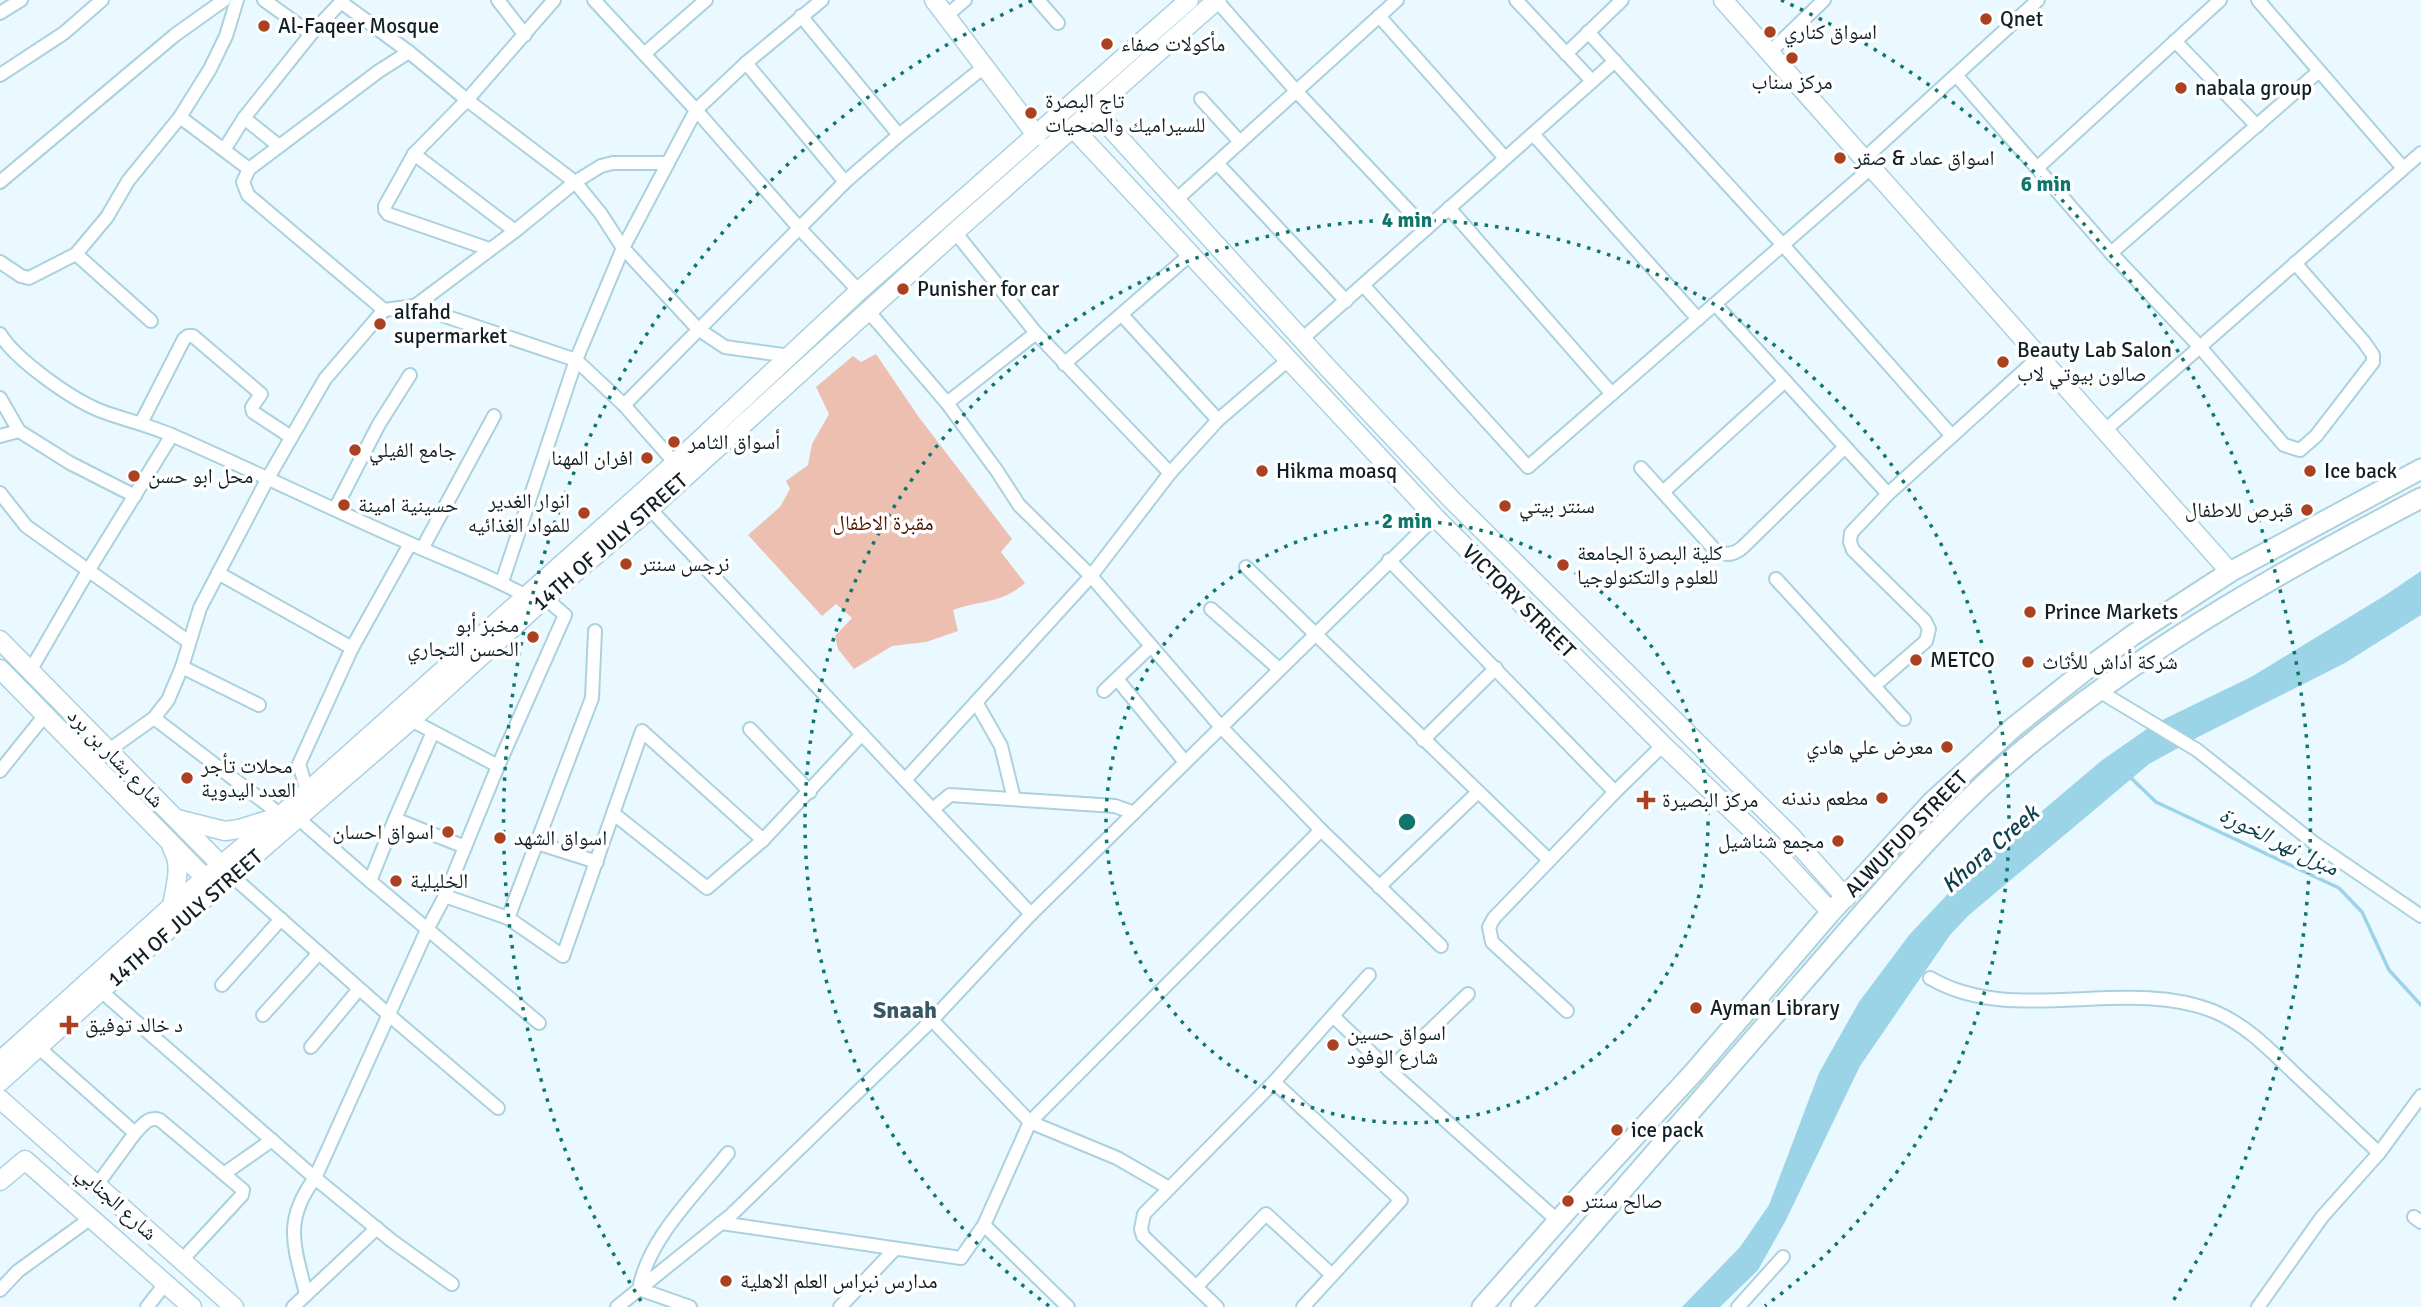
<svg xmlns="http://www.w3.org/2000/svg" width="2421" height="1307" font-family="Signika,'Noto Naskh Arabic',sans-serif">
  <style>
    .green { fill: #edbfb1 }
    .water { fill: #9bd3e7 }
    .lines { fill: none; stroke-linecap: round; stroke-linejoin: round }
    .stream { stroke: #9bd3e7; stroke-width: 3.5 }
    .street-casing { stroke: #abd1df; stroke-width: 16 }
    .secondary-casing { stroke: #abd1df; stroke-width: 21 }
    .primary-casing { stroke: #abd1df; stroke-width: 23 }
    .street { stroke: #fff; stroke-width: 12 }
    .secondary { stroke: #fff; stroke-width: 18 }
    .primary { stroke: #fff; stroke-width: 19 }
    .ring { fill: none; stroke: #0f766e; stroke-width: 3.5; stroke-dasharray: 3.5 7 }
    .poi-dot { fill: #aa4221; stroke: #fff; stroke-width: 2.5 }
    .labels { text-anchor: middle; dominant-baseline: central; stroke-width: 7; stroke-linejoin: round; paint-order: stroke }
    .poi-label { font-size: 21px; fill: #122026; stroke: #fff; text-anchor: start }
    .park-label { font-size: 21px; fill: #521502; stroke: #fff }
    .street-label { font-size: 21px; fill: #122026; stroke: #fff }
    .water-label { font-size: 23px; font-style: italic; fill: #0f404f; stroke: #fff }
    .quarter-label { font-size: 24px; font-weight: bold; fill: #375965; stroke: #fff }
    .centre { fill: #0f766e; stroke: #fff; stroke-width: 3.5 }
    .ring-label { font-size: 21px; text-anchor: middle; font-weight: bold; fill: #0f766e; stroke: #fff; stroke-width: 7; stroke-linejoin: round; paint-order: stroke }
  </style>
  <rect width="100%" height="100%" fill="#eaf9ff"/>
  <!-- green -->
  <path class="green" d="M876 354 918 416 1012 539 1001 552 1025 583C999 605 982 599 953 610L958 631 926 642 892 646 854 669 838 649 835 636 852 618 836 604 822 616 748 535 780 507 790 489 786 481 808 465 812 444 829 414 816 387 853 356 861 362Z"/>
  <!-- water -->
  <polygon class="water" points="2421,571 2421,615 2345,663 2196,738 2149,764 1969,915 1950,935 1860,1066 1786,1220 1758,1270 1720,1307 1682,1307 1740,1247 1769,1205 1819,1073 1859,1002 1910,934 1962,879 2101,761 2154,724 2251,677 2384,596"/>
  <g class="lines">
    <!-- stream -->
    <polyline class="stream" points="2130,777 2156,802 2339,888 2362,912 2389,970 2421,1005"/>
    <!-- street casing -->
    <g class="street-casing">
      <g id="street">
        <polyline points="264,0 311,34"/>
        <polyline points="498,0 525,35"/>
        <polyline points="594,0 696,110 800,229 859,291"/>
        <polyline points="1038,0 1058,23"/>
        <polyline points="1516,0 1592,81"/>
        <polyline points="2258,0 2403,168"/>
        <polyline points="1217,1 1297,92 1426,229"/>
        <polyline points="341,2 409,52 467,100 575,182 601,214 623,248 698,329 725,347 790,356"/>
        <polyline points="0,13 21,0"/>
        <polyline points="801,16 899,135"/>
        <polyline points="1379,16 1505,158"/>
        <polyline points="945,17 965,0"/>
        <polyline points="1588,32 1783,245 1952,436"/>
        <polyline points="2175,41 2257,126"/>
        <polyline points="1770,52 1824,0"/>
        <polyline points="644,54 706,0"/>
        <polyline points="1566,54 1622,0"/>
        <polyline points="746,63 845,182"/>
        <polyline points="0,75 64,33 102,0"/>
        <polyline points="1956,75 2111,253 2200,347 2284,445 2300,450 2316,436 2373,362 2373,355 2364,342 2295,263"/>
        <polyline points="1201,99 1240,142"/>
        <polyline points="180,117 249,169"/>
        <polyline points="244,118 279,146"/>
        <polyline points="1533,134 1698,319"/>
        <polyline points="224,150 244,118 311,34 343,0"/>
        <polyline points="414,154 515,231"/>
        <polyline points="1864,159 2038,0"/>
        <polyline points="1217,163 1346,301"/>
        <polyline points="2037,168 2220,0"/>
        <polyline points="0,182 175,35 224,0"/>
        <polyline points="1176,200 1397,0"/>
        <polyline points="1449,208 1612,394"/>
        <polyline points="955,232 1036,333 1170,473"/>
        <polyline points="489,249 388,214 385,210 385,206 414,154 467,100 554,0"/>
        <polyline points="2111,253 2318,72"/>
        <polyline points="76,254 151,321"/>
        <polyline points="0,262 21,276 29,278 76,254 107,217 128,181 180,117 210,69 226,36 237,0"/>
        <polyline points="1363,285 1528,467 1872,167"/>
        <polyline points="1715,304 1888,494"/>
        <polyline points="415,306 515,231 575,182 601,166 613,163 668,163"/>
        <polyline points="384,310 248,195 243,182 249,169 379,71 409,52"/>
        <polyline points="869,312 947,403 997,471 1019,505 1091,576 1221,727 1321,830 1441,946"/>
        <polyline points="1122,315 1218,420"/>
        <path d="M0 334C16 360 71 399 101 411 125 420 152 426 176 437 254 471 331 509 409 543 448 561 489 575 526 596"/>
        <polyline points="1302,339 1615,61"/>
        <polyline points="1064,364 1192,253"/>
        <polyline points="0,398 19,431 70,463 135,496"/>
        <polyline points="947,403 1036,333"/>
        <polyline points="624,405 845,182 899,135 984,67"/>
        <polyline points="141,423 184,339 188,336 193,336 261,394 252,407 253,412 291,437"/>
        <polyline points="2104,431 2421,153"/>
        <polyline points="0,436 19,431"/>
        <path d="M1641 468 1715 550C1725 556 1734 555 1743 547L1845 447"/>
        <polyline points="1663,492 1785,381"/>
        <polyline points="0,493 26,526 189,642"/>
        <polyline points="335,509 379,424 410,375"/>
        <polyline points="650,509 1031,914"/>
        <polyline points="422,549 494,416"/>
        <polyline points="1389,560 1615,792"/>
        <polyline points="1246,567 1549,860"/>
        <polyline points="218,573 352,648"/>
        <polyline points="1776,579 1904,719"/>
        <polyline points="502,582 576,360 623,248 696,110 746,63 822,0"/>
        <polyline points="1211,609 1279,669"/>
        <polyline points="182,667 259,705"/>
        <polyline points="30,671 88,571 172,435"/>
        <polyline points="1117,679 1185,762"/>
        <polyline points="1874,686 1926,641 1929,629 1925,621 1853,550 1850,542 1851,533 1888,494 2039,357"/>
        <polyline points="1104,691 1151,646"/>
        <polyline points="2099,691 2197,750 2314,843 2421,916"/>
        <polyline points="976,702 1001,746 1014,799"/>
        <polyline points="154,718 281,815"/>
        <polyline points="411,720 498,766"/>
        <polyline points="750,729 810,792"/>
        <polyline points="1423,740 1496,668"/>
        <polyline points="109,750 154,718 168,700 182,667 200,608 268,478 325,379 384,310 415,306 576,360 624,405 675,463"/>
        <polyline points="0,771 45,715"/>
        <polyline points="905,780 1091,576 1170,473 1218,420 1288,360"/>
        <polyline points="307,791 299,764 352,648 410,544"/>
        <polyline points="933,809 950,795 1115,806 1134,813"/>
        <polyline points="614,814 707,888 763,840 862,734"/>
        <polyline points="299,819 370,881 539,1023"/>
        <polyline points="395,819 433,732"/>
        <polyline points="537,843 597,862"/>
        <polyline points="232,876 389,1015 498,1108"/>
        <polyline points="370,881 395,819 465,847"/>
        <polyline points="1379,887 1478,792"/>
        <polyline points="445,896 508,918 563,956 642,731 763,840"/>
        <polyline points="508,918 592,698 595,631"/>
        <path d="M1930 978C2013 1027 2125 976 2213 1011 2245 1024 2269 1049 2293 1072 2322 1099 2350 1126 2379 1153"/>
        <polyline points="222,985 281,919"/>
        <polyline points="101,991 315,1178 392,1241 452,1284"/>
        <polyline points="1567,1011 1492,942 1489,927 1494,918 1615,792 1663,745"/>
        <polyline points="263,1015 319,953"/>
        <polyline points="1334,1017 1389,1070 1558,1221"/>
        <polyline points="932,1020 1030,1122 1117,1158 1169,1188"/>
        <polyline points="38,1047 135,1133 97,1185"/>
        <polyline points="311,1047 359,989"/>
        <polyline points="1389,1070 1468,994"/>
        <polyline points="1274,1082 1401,1200 1303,1307"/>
        <path d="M135 1133C143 1125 148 1116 160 1120L243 1190 242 1195 182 1260"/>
        <polyline points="225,1173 272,1140"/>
        <polyline points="2414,1217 2421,1222"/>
        <polyline points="721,1223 961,1258 984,1225 1030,1122 1321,830"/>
        <polyline points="984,1225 1068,1307"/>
        <polyline points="1196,1287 1266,1214 1332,1275"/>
        <polyline points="0,1290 18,1271 91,1218"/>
        <path d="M306 1294C294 1245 283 1221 315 1178L427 930 445 896 498 766 565 615 545 598"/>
        <polyline points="147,1307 165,1284"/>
        <polyline points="293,1307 377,1228"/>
        <polyline points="617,1307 730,1216 932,1020 1031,914 1435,517"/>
        <path d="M690 1307 639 1289C649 1237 696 1194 728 1153"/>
        <polyline points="840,1307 895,1249"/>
        <polyline points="1217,1307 1143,1236 1141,1229 1144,1214 1274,1082 1369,975"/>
        <polyline points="1738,1307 1783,1257"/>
        <polyline points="2258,1307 2322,1217 2379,1153 2421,1096"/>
      </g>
    </g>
    <!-- secondary casing -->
    <g class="secondary-casing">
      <g id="secondary">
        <polyline points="934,0 1037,136"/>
        <polyline points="1723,0 2230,572"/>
        <polyline points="1094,110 1327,367 1451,499 1791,836 1846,898"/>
        <polyline points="1073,128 1435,517 1663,745 1775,852 1831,912"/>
        <polyline points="0,640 227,871"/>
        <polyline points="0,669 211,884"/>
        <polyline points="177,819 225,831 239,829 268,820"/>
        <path d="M172 906C175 886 183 866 172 848"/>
        <polyline points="0,1061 172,906 281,815 675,463 859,291 1189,0"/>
        <polyline points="0,1082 159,938 411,720 545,598 650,509 955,232 1217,0"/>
        <polyline points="0,1099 234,1307"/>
        <polyline points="0,1181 25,1160 192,1307"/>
      </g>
    </g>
    <!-- primary casing -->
    <g class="primary-casing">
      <g id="primary">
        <polyline points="1482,1307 1579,1197 1694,1072 1831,912 1932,802 2014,727 2092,665 2133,635 2230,572 2421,469"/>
        <path d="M1521 1307C1615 1199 1709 1091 1803 982 1878 896 1951 806 2041 735 2157 641 2289 567 2421 498"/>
      </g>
    </g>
    <!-- street -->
    <use href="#street" class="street"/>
    <!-- secondary -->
    <use href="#secondary" class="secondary"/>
    <!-- primary -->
    <use href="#primary" class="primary"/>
  </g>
  <!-- distance rings -->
  <g class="ring">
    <circle cx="1407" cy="822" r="301"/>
    <path d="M1049 1306A602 602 0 1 1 1765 1306"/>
    <path d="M641 1301A903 903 0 0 1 1033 0M1781 0A903 903 0 0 1 2173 1301"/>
  </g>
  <!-- markers -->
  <g class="poi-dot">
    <circle cx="1986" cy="19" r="7"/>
    <circle cx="264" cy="26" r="7"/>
    <circle cx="1770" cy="32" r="7"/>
    <circle cx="1107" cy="44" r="7"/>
    <circle cx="1792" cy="58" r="7"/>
    <circle cx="2181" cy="88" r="7"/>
    <circle cx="1031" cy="113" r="7"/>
    <circle cx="1840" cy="158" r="7"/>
    <circle cx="903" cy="289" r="7"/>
    <circle cx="380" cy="324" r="7"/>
    <circle cx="2003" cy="362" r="7"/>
    <circle cx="674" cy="442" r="7"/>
    <circle cx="355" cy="450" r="7"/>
    <circle cx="647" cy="458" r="7"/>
    <circle cx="1262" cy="471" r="7"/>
    <circle cx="2310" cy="471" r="7"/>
    <circle cx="134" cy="476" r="7"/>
    <circle cx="344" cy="505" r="7"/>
    <circle cx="1505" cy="506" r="7"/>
    <circle cx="2307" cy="510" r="7"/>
    <circle cx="584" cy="513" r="7"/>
    <circle cx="626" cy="564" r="7"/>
    <circle cx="1563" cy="565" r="7"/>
    <circle cx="2030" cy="612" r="7"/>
    <circle cx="533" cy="637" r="7"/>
    <circle cx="1916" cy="660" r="7"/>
    <circle cx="2028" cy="662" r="7"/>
    <circle cx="1947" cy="747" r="7"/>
    <circle cx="187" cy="778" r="7"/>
    <circle cx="1882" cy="798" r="7"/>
    <path d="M1642.5 789.5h7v7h7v7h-7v7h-7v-7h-7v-7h7z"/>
    <circle cx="448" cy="832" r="7"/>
    <circle cx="500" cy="838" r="7"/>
    <circle cx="1838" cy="841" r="7"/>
    <circle cx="396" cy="881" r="7"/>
    <circle cx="1696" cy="1008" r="7"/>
    <path d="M65.5 1014.5h7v7h7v7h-7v7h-7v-7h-7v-7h7z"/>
    <circle cx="1333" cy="1045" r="7"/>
    <circle cx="1617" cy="1130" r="7"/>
    <circle cx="1568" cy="1201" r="7"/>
    <circle cx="726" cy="1281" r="7"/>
  </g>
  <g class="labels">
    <!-- poi labels -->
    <g class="poi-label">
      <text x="2000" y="19">Qnet</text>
      <text x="278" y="26">Al-Faqeer Mosque</text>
      <text x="1784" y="32">اسواق كناري</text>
      <text x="1121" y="44">مأكولات صفاء</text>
      <text x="1792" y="82" text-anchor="middle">مركز سناب</text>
      <text x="2195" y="88">nabala group</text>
      <text x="1045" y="101">تاج البصرة<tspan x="1045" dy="24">للسيراميك والصحيات</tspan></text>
      <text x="1854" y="158">اسواق عماد &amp; صقر</text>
      <text x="917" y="289">Punisher for car</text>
      <text x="394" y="312">alfahd<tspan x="394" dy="24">supermarket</tspan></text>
      <text x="2017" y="350">Beauty Lab Salon<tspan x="2017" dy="24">صالون بيوتي لاب</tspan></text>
      <text x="688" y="442">أسواق الثامر</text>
      <text x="369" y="450">جامع الفيلي</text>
      <text x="633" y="458" text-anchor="end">افران المهنا</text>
      <text x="1276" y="471">Hikma moasq</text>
      <text x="2324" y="471">Ice back</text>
      <text x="148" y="476">محل ابو حسن</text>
      <text x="570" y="501" text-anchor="end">انوار الغدير<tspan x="570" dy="24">للمواد الغذائيه</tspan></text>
      <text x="358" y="505">حسينية امينة</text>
      <text x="1519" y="506">سنتر بيتي</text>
      <text x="2293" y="510" text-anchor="end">قبرص للاطفال</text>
      <text x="1577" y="553">كلية البصرة الجامعة<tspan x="1577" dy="24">للعلوم والتكنولوجيا</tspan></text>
      <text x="640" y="564">نرجس سنتر</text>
      <text x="2044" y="612">Prince Markets</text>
      <text x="519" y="625" text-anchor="end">مخبز أبو<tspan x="519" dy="24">الحسن التجاري</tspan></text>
      <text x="1930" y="660">METCO</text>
      <text x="2042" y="662">شركة أداش للأثاث</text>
      <text x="1933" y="747" text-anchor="end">معرض علي هادي</text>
      <text x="201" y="766">محلات تأجر<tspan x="201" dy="24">العدد اليدوية</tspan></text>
      <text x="1868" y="798" text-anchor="end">مطعم دندنه</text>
      <text x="1662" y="800">مركز البصيرة</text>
      <text x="434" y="832" text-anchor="end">اسواق احسان</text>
      <text x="514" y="838">اسواق الشهد</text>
      <text x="1824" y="841" text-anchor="end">مجمع شناشيل</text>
      <text x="410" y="881">الخليلية</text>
      <text x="1710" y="1008">Ayman Library</text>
      <text x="85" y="1025">د خالد توفيق</text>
      <text x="1347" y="1033">اسواق حسين<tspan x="1347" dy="24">شارع الوفود</tspan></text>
      <text x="1631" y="1130">ice pack</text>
      <text x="1582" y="1201">صالح سنتر</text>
      <text x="740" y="1281">مدارس نبراس العلم الاهلية</text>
    </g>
    <!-- park labels -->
    <g class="park-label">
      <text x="883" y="523">مقبرة الاطفال</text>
    </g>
    <!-- street labels -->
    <g class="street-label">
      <text transform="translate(610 542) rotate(-41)">14TH OF JULY STREET</text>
      <text transform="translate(1519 601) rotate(45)">VICTORY STREET</text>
      <text transform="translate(116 758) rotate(46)">شارع بشار بن برد</text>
      <text transform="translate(1906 834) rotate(-46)">ALWUFUD STREET</text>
      <text transform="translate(185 918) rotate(-41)">14TH OF JULY STREET</text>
      <text transform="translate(117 1203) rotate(42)">شارع الجنابي</text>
    </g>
    <!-- water labels -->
    <g class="water-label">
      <text transform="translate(2279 841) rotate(26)">مبزل نهر الخورة</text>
      <text transform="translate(1990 849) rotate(-41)">Khora Creek</text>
    </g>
    <!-- quarter labels -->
    <g class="quarter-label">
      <text x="905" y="1010">Snaah</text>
    </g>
  </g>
  <circle cx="1407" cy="822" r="10" class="centre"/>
  <g class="ring-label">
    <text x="2046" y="191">6 min</text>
    <text x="1407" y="227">4 min</text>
    <text x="1407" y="528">2 min</text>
  </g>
</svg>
